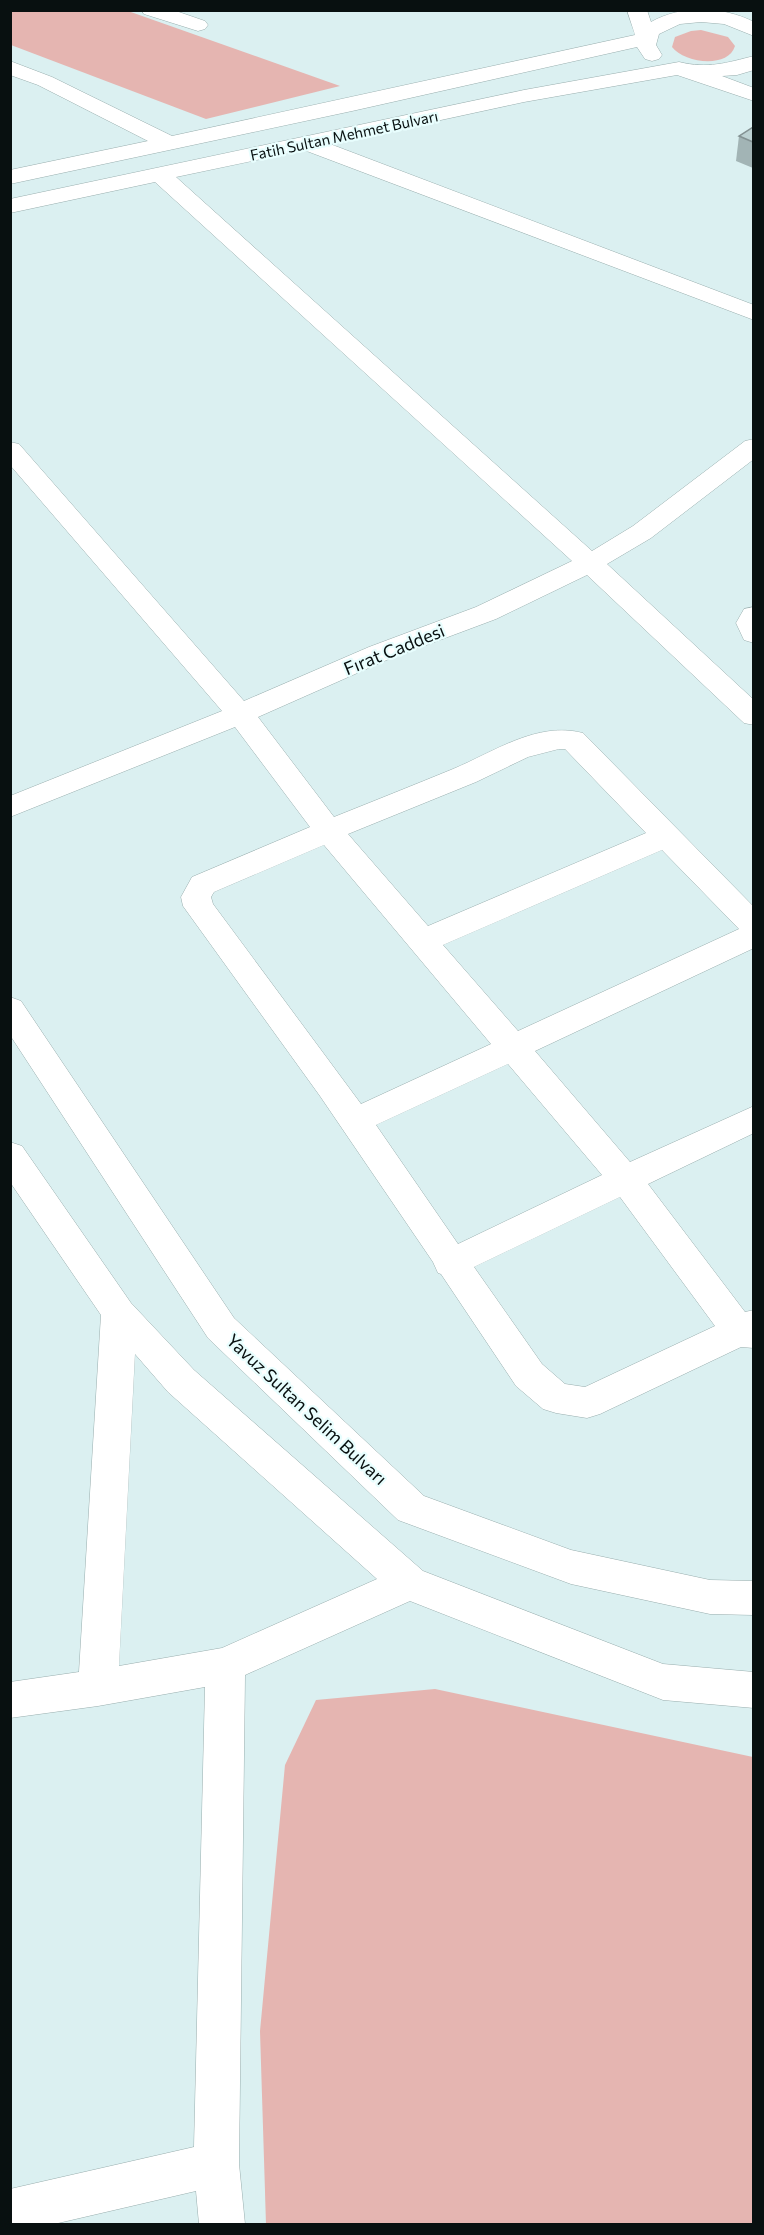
<svg xmlns="http://www.w3.org/2000/svg" width="764" height="2235" font-family="Commissioner,sans-serif">
  <style>
    .green { fill: #e5b5b1 }
    .lines { fill: none; stroke-linecap: round; stroke-linejoin: round }
    .minor-casing { stroke: #99aeae; stroke-width: 1 }
    .minor { fill: #fff; fill-rule: evenodd }
    .wall { fill: #a2b4b5 }
    .building { fill: #bcd1d2; stroke: #849293; stroke-width: 1.5 }
    .labels { text-anchor: middle; dominant-baseline: central; stroke-width: 4.5; stroke-linejoin: round; paint-order: stroke }
    .far-street-label { font-size: 15px; fill: #081010; stroke: #e8fefe }
    .street-label { font-size: 18px; fill: #081010; stroke: #e8fefe }
  </style>
  <rect width="100%" height="100%" fill="#dbf0f1"/>
  <!-- green -->
  <g class="green">
    <polygon points="10,11 128,11 340,86 206,119 11,45"/>
    <path d="M701 30 728 37 735 46C728 69 684 63 672 47L675 37 691 31Z"/>
    <polygon points="435,1689 753,1757 753,2224 266,2224 260,2031 285,1765 316,1700"/>
  </g>
  <g class="lines">
    <!-- minor casing -->
    <g class="minor-casing">
      <g id="minor">
        <polygon points="141,10 173,10 205,21 208,25 205,29 198,31 144,14"/>
        <path d="M627 10H647L651 22C681 5 723 6 754 22V36L724 24 701 22 680 24 659 34 656 45 662 55 659 59 652 61 645 59 637 47 352 111 10 184V170L148 141 38 85 10 75V61L52 77 172 136 635 35Z"/>
        <path d="M754 56V70L737 75 722 76 754 88V101L677 75 524 102 330 144 754 305V320L304 150 176 177 592 551 633 526 745 441 754 439V459L651 538 607 564 754 700V725L744 723 587 575 496 619 389 659 258 717 334 817C374 801 414 785 453 769 494 752 537 721 583 733L754 907V948L535 1051 630 1162 754 1106V1133L648 1184 745 1312 754 1310V1348L741 1347 600 1414 587 1418 556 1413 543 1409 516 1386 441 1274 438 1273 433 1262 320 1096 183 906 181 897 192 877 310 827 235 727 10 817V796L222 711 10 465V442L19 444 244 701 369 647 476 607 572 561 155 182 10 213V199L524 90 679 62C708 69 726 63 754 56ZM559 749H565L646 833 428 926 348 834 476 782 528 757ZM324 845 491 1044 361 1104 213 904 211 897 214 892ZM662 850 739 929 518 1031 443 945ZM508 1064 602 1175 458 1244 376 1125ZM620 1197 715 1326 585 1387 565 1384 542 1364 474 1267Z"/>
        <polygon points="754,607 754,643 744,640 736,623 744,609"/>
        <polygon points="10,997 21,1001 234,1318 424,1496 571,1550 710,1580 754,1581 754,1615 710,1614 571,1584 398,1520 208,1338 10,1035"/>
        <path d="M10 1142 22 1146 131 1303 194 1370 423 1571 663 1664 754 1672V1708L663 1700 410 1601 245 1675 239 2164 245 2224H199L196 2191 54 2224H10V2189L194 2147 205 1687 98 1706 10 1718V1682L79 1672 101 1315 10 1182ZM135 1354 168 1392 377 1579 222 1648 119 1666Z"/>
      </g>
    </g>
    <!-- minor -->
    <use href="#minor" class="minor"/>
  </g>
  <!-- wall -->
  <polygon class="wall" points="753,127 753,168 736,161 739,136"/>
  <!-- building -->
  <polygon class="building" points="753,127 753,142 739,136"/>
  <g class="labels">
    <!-- far-street labels -->
    <g class="far-street-label">
      <text transform="translate(344 135) rotate(-12)">Fatih Sultan Mehmet Bulvarı</text>
    </g>
    <!-- street labels -->
    <g class="street-label">
      <text transform="translate(394 649) rotate(-22)">Fırat Caddesi</text>
      <text transform="translate(307 1409) rotate(43)">Yavuz Sultan Selim Bulvarı</text>
    </g>
  </g>
  <!-- border -->
  <rect width="764" height="2235" fill="none" stroke="#081010" stroke-width="24"/>
</svg>
